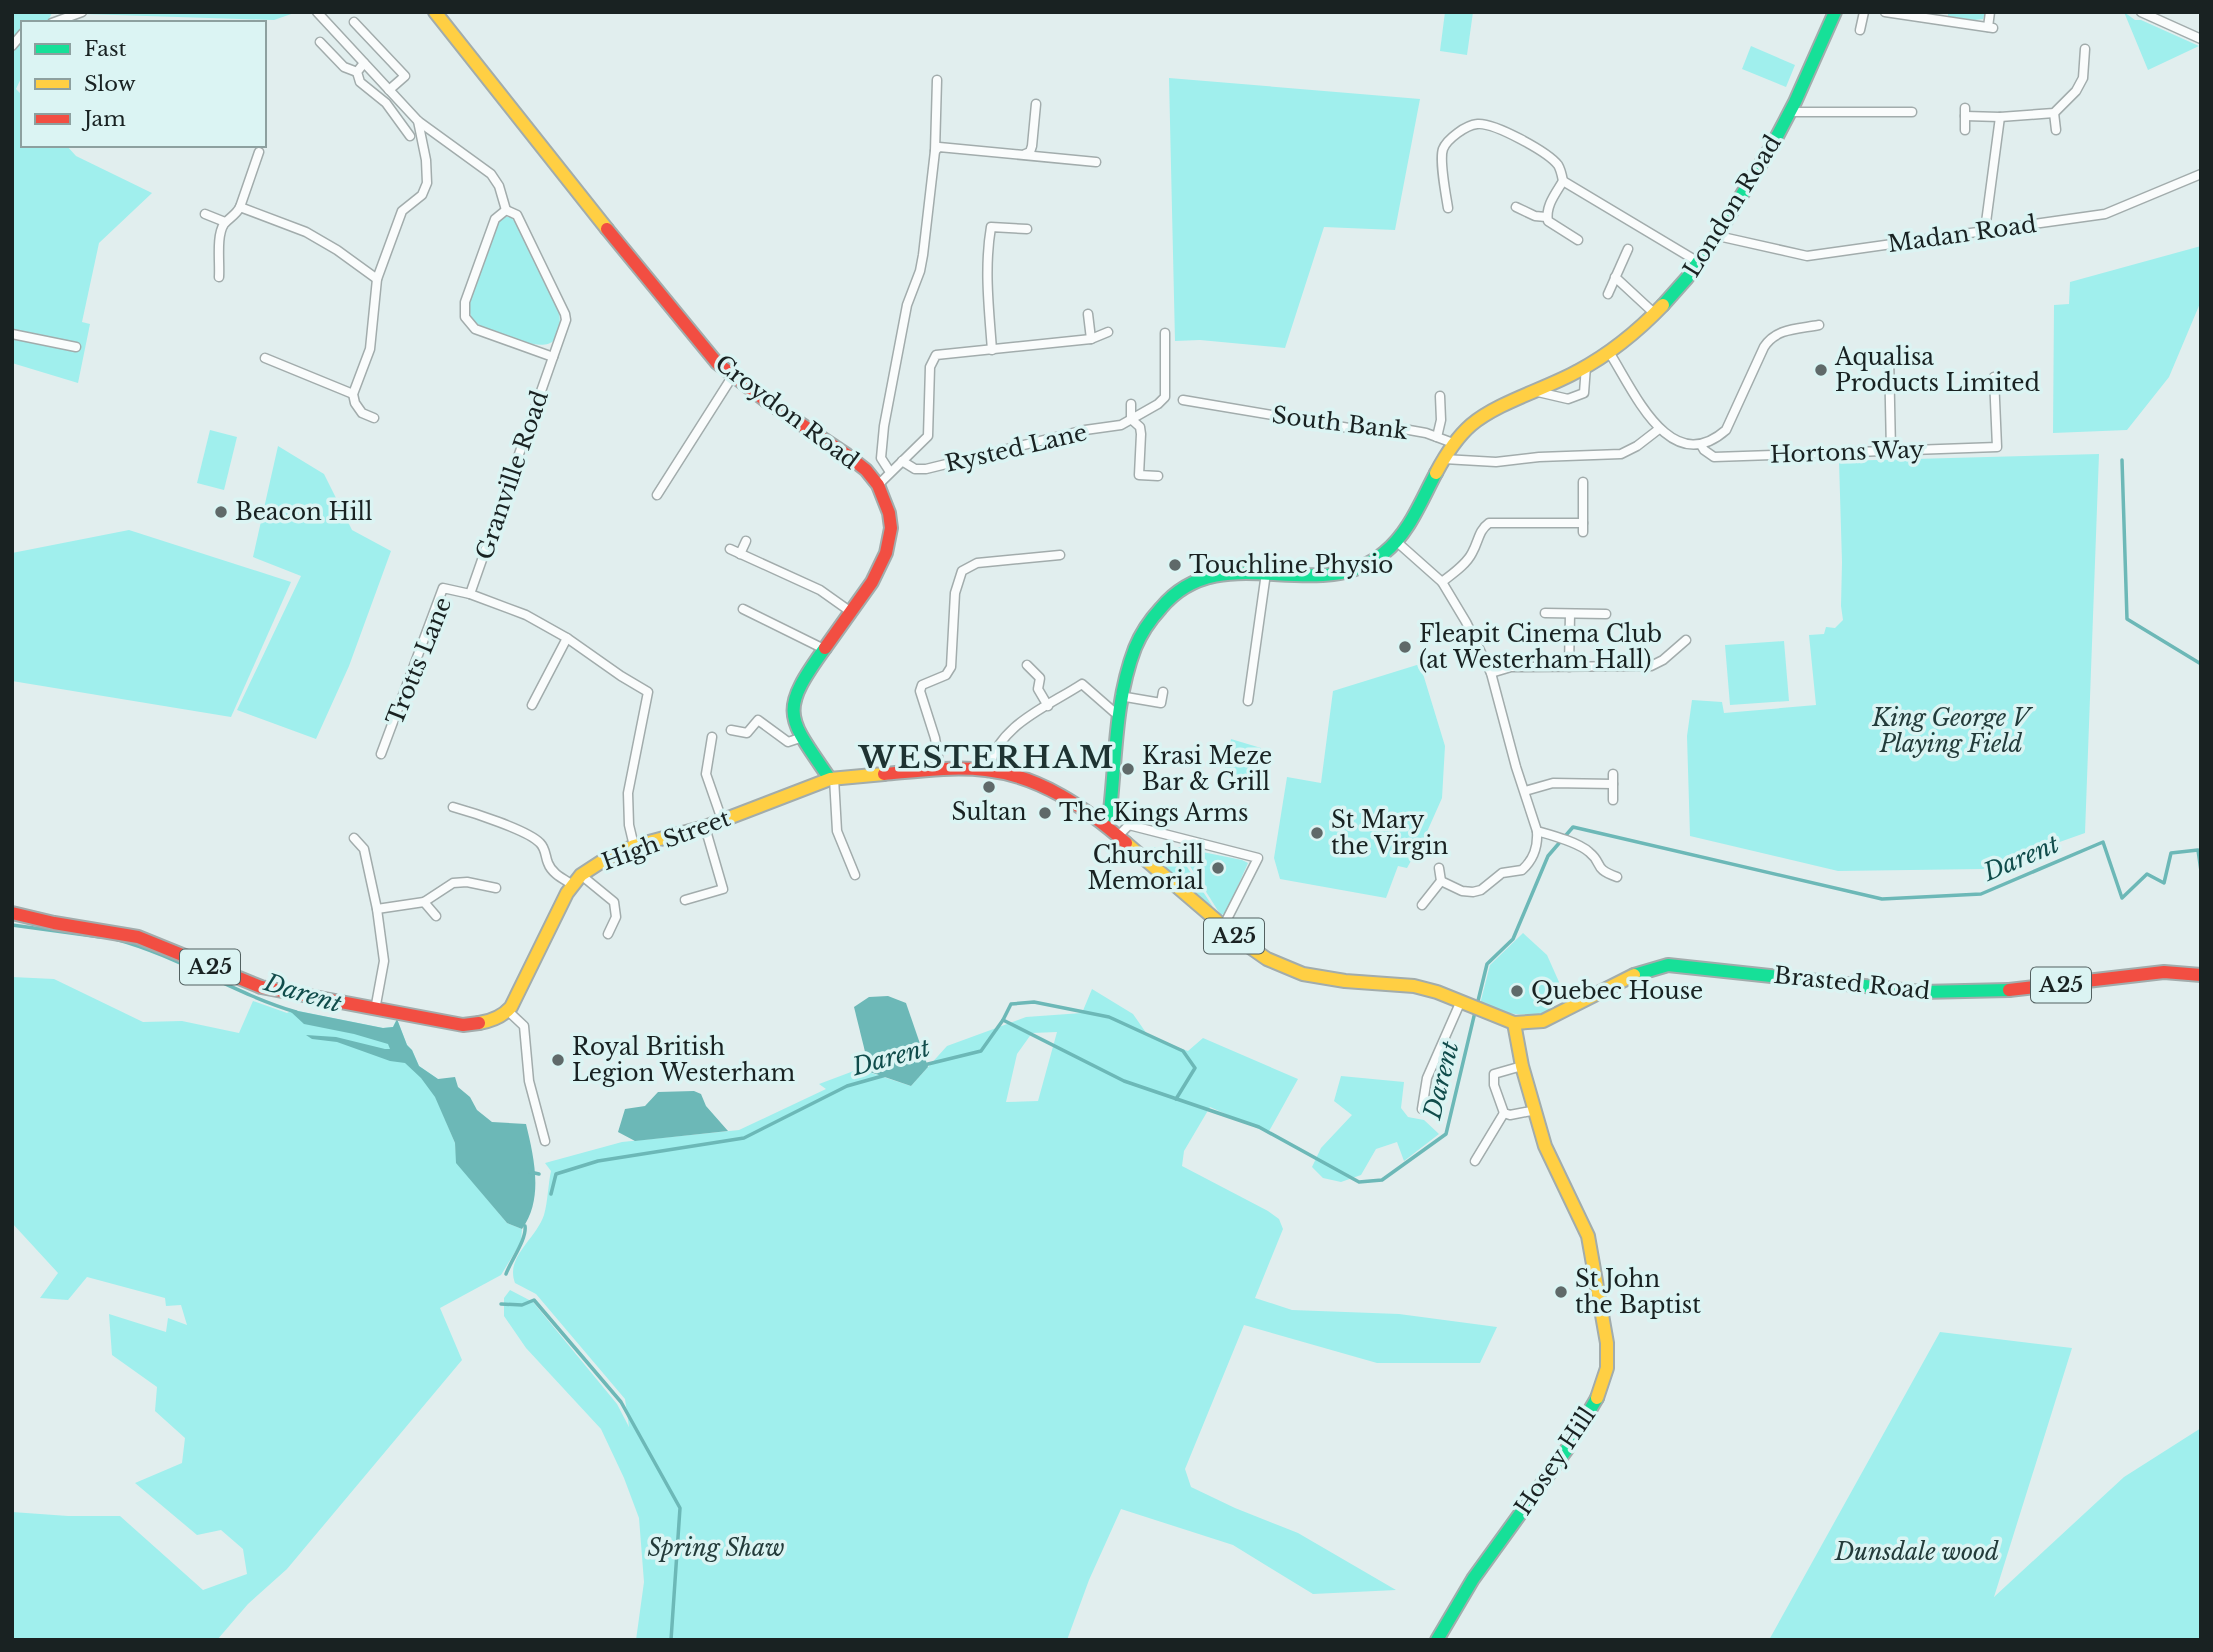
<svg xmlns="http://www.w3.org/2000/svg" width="2213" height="1652" font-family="'Libre Baskerville',serif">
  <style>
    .green { fill: #a0efed; fill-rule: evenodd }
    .water { fill: #6cb8b7 }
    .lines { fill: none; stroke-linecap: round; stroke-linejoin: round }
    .stream { stroke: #6cb8b7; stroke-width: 3.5 }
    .street-casing { stroke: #a2acac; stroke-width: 11 }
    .fast-casing { stroke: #a2acac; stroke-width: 16 }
    .slow-casing { stroke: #a2acac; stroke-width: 16 }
    .jam-casing { stroke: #a2acac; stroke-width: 16 }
    .street { stroke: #fafcfc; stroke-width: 8 }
    .fast { stroke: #16e098; stroke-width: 12 }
    .slow { stroke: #ffcf43; stroke-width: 12 }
    .jam { stroke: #f24e42; stroke-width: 12 }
    .poi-dot { fill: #5f6969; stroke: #dbf4f3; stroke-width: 2.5 }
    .labels { text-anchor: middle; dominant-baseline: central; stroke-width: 7; stroke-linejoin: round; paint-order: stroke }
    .shield { fill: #dbf4f3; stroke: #536161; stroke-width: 2 }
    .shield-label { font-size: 21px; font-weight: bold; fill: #192222 }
    .street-label { font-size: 23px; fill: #192222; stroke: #dbf4f3 }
    .poi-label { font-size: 23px; fill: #192222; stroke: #dbf4f3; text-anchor: start }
    .park-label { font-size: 23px; font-style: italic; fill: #233b3a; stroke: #dbf4f3 }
    .water-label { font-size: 24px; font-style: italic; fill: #104c4b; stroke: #dbf4f3 }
    .district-label { font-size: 30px; font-weight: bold; letter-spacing: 2px; fill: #1e3332; stroke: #dbf4f3 }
  </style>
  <rect width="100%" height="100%" fill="#e1eeee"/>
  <!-- green -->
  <g class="green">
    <polygon points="12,12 297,12 274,20 52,13 47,23 23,23 23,74 16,89 23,96 23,145 66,145 76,156 152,193 99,243 82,322 90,324 78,383 12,363"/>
    <polygon points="1445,12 1473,12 1467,55 1440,51"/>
    <polygon points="1948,12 1985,12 1983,19 1975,20 1948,16"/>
    <polygon points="2124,12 2135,20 2141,20 2199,46 2148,70"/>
    <polygon points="1751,46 1795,65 1786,87 1742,69"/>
    <polygon points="1169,78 1420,99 1395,230 1324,227 1285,348 1200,340 1175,341"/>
    <path d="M504 217H511L518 226 559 312C566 360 528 344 502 334 494 331 483 328 476 323 470 318 469 310 469 302L499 220Z"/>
    <polygon points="2201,246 2201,301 2169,377 2127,430 2053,433 2054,305 2069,304 2070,282"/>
    <polygon points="210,430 237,437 224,490 197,483"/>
    <polygon points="278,446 324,474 352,530 391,551 349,666 316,739 237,710 301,576 253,557"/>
    <polygon points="2099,454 2085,833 1983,869 1838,871 1690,836 1687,736 1692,700 1722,702 1724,713 1816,705 1809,635 1824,634 1826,627 1835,628 1843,620 1841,606 1842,562 1839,461"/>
    <polygon points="129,530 291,582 231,717 12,681 12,553"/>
    <polygon points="1784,641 1789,701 1730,705 1725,645"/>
    <polygon points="1420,664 1445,746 1442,798 1426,834 1407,868 1398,866 1386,898 1280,879 1274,858 1287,777 1321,783 1333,691"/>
    <polygon points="1231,739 1261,748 1249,780 1224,772"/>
    <polygon points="1164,843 1174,847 1213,907 1184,883 1188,879 1185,876 1180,880 1149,856 1154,847 1158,849 1164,847"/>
    <polygon points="1178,847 1242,860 1248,863 1225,915 1220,914"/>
    <path d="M1523 933 1547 955 1559 982 1552 1012C1521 1017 1510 1015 1480 1004L1490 965Z"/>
    <polygon points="12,977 54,979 143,1022 182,1021 239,1033 253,1001 287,1013 293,1010 383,1028 393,1027 397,1019 407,1045 412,1050 419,1066 438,1079 437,1100 455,1143 457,1163 507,1223 522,1229 521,1242 501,1275 440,1308 462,1360 287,1569 248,1604 217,1640 12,1640 12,1512 68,1516 120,1516 203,1590 247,1574 243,1549 221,1530 197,1535 135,1483 182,1463 185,1438 155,1411 157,1387 112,1355 109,1314 166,1332 168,1318 187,1325 181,1305 166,1306 165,1298 87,1277 68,1300 40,1298 58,1273 12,1223"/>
    <path d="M1092 989 1133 1014 1149 1037 1188 1051 1203 1038 1298 1079 1268 1133 1210 1107 1184 1151 1182 1166 1268 1211 1279 1219 1283 1229 1255 1298 1292 1310 1399 1314 1497 1327 1480 1363H1377L1244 1325 1185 1469 1191 1487 1235 1508 1298 1533 1396 1590 1313 1594 1233 1545 1121 1509 1089 1580 1067 1640H636L644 1582 639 1518 624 1478 601 1429 526 1348 504 1316V1298L510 1290 533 1302 617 1404 629 1427 625 1399 536 1294 515 1283C505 1257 536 1239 544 1215 548 1201 548 1185 551 1171L545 1163 622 1142 739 1130 826 1089 819 1084 859 1069 911 1086 947 1046 1026 1017 1082 1013ZM1057 1032 1038 1101 1006 1102 1017 1054 1032 1033Z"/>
    <polygon points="1341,1076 1404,1082 1401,1108 1408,1117 1424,1120 1439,1134 1404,1161 1397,1142 1376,1149 1361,1175 1341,1182 1323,1178 1312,1167 1321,1148 1352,1115 1334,1101"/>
    <polygon points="1940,1332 2072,1348 1994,1597 2124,1477 2201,1428 2201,1640 1769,1640"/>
  </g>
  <!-- water -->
  <g class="water">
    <polygon points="888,996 906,1003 928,1067 911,1086 870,1072 854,1007 869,997"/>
    <path d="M293 1010 383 1028 393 1027 397 1019 407 1045 412 1050 419 1066 438 1079 455 1077 458 1087 470 1097 477 1110 492 1122 526 1124C534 1157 544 1199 522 1229L507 1223 456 1163 455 1143 435 1097 421 1078 405 1063 390 1061 337 1042 312 1039 306 1035 336 1037 385 1049H390L388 1044 354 1034 304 1024 291 1012Z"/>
    <polygon points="694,1091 701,1094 706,1106 728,1131 635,1141 618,1132 625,1109 645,1106 658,1092"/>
  </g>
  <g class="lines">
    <!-- stream -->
    <g class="stream">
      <polyline points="2122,460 2127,619 2201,664"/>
      <polyline points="12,925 100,937"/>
      <path d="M115 939C179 956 232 993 296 1012"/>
      <polyline points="1477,1005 1487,964 1513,939 1548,856 1573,827 1882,899 1981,894 2103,842 2122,898 2147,874 2164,883 2171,853 2198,850 2201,871"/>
      <polyline points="1003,1020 1011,1004 1034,1002 1109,1017 1183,1051 1195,1068 1176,1099"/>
      <polyline points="924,1065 981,1051 1003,1020 1124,1081 1259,1127 1359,1182 1382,1180 1446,1134 1475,1012"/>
      <polyline points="530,1172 539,1174"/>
      <polyline points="551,1194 556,1174 598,1161 744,1138 847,1086 886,1075"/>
      <path d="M506 1274C511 1260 527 1239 525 1226"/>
      <polyline points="501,1304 522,1305 534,1300 621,1402 680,1508 671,1640"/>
    </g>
    <!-- street casing -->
    <g class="street-casing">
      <g id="street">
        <polyline points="317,12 418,121 491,174 499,186 506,210"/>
        <polyline points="1885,12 1993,28"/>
        <polyline points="2141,12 2201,39"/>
        <polyline points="354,22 405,76 389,90"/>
        <polyline points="52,23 82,12"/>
        <polyline points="1988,27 1990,12"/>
        <polyline points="1860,30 1864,12"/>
        <polyline points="320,42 344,67 357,72"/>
        <polyline points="12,46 23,33"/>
        <polyline points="364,63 357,72 360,82 386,103 410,136"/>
        <polyline points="1790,112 1912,112"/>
        <polyline points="2054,113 2056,130"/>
        <polyline points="1965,116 2000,117 2054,113 2076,91 2083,78 2085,49"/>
        <polyline points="1965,130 1965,108"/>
        <polyline points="935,151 937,80"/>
        <polyline points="1025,154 1030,152 1032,146 1036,104"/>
        <path d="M1563 181C1556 193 1545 206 1548 221L1578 240"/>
        <polyline points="240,207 259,152"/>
        <polyline points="1516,207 1535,216 1546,217"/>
        <path d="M1448 208C1446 195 1439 160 1443 149 1447 139 1466 125 1477 124 1494 122 1548 152 1558 165 1561 170 1562 176 1563 181L1700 263"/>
        <polyline points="506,210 495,219 465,302 465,317 475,329 553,357"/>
        <polyline points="205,214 225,222"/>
        <polyline points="1985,230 2000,117"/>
        <polyline points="1718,236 1807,256 2105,214 2201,174"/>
        <path d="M219 277C220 262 216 236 224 224 229 218 236 215 240 207L306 232 337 250 377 279"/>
        <polyline points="1615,277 1655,314"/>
        <polyline points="1608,294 1628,249"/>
        <polyline points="1088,314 1091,339"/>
        <polyline points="12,334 76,347"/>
        <path d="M992 350C989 309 984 268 991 227L1027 229"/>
        <path d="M1609 352C1634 391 1670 479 1726 430L1764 347C1776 328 1798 329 1819 325"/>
        <polyline points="1889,356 1891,451"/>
        <polyline points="265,358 353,394"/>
        <polyline points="1538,392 1568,399 1584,393 1586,366"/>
        <polyline points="1183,400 1349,428 1398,428 1426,433 1453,443"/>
        <polyline points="1131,404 1131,419 1140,427 1141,434 1139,475 1158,476"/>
        <polyline points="374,418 362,413 355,403 353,394 370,349 377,279 402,211 422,195 427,183 426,160 418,121"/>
        <polyline points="1437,437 1441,420 1440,396"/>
        <polyline points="1701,445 1704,450 1714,457 1997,447 1994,377"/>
        <polyline points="1444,459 1496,462 1539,457 1621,454 1637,446 1659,429"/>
        <polyline points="902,461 915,469 926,469 1085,430 1121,425 1158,404 1165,397 1165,333"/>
        <polyline points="890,472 881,458 884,426 907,305 920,271 923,255 935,151 939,147 1096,162"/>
        <polyline points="878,485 928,436 930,367 936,355 1091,339 1108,332"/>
        <polyline points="657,495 732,377"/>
        <polyline points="1583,532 1583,482"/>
        <path d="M1397 542 1442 582 1466 622 1491 673 1516 767 1537 831C1538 847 1534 859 1522 870L1502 873 1481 890 1473 892 1462 891 1441 881"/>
        <polyline points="730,549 820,590 851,612"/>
        <polyline points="740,554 746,541"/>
        <path d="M1442 582C1452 574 1466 565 1472 553 1479 541 1478 531 1489 523H1583"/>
        <polyline points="470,594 566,320 565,314 517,215 506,210"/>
        <polyline points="743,609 824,649"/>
        <polyline points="1545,613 1606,614"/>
        <polyline points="1027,665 1040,678 1038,689 1048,706"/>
        <polyline points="1569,667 1570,614"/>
        <polyline points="1491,673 1511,667 1651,666 1663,660 1686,640"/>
        <polyline points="1120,696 1161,703 1163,692"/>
        <polyline points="1248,701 1266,573"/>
        <polyline points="532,705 567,638"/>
        <polyline points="731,730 747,733 758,720 788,742 800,738"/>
        <polyline points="712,737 706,774 722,820"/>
        <polyline points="381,754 443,588 470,594 526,615 567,638 621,676 648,692 628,793 629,825 634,846"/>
        <polyline points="940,769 935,738 920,691 922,685 946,675 951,667 955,593 962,571 977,563 1060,555"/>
        <path d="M988 771C997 725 1047 707 1082 684L1114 712H1118"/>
        <polyline points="834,778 837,831 855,875"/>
        <polyline points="1525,791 1553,783 1613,784"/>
        <polyline points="1613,800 1613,774"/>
        <path d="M453 807C471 812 528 830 540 843 546 849 545 856 548 863 552 874 564 879 573 885"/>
        <path d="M1537 831C1551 835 1578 842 1589 852 1604 864 1592 868 1617 877"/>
        <polyline points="1118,836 1129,825 1258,858 1223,927"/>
        <polyline points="354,838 364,849 377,909 384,961 375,1010"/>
        <polyline points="581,875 614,902 616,917 608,934"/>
        <polyline points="685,900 723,889 705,827"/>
        <polyline points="424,902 436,916"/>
        <polyline points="1422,905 1441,881 1439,868"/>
        <polyline points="377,909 424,902 453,883 467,882 496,888"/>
        <polyline points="508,1011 524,1026 529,1081 545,1141"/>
        <polyline points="1522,1066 1494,1074 1494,1085 1504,1113 1510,1115 1536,1110"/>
        <polyline points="1422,1109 1427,1078 1460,1003"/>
        <polyline points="1475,1161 1504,1113"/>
      </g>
    </g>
    <!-- fast casing -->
    <g class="fast-casing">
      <g id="fast">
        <polyline points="1663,305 1687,278 1716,237 1773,144 1795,102 1835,12"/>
        <path d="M825 648C778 713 787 716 830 779"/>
        <path d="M1102 822 1110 811C1116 757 1115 700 1135 648 1141 633 1150 620 1161 608 1221 535 1317 608 1384 553 1409 533 1421 501 1436 473"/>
        <polyline points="1634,975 1668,965 1921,992 2009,990"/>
        <polyline points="1437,1640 1473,1579 1567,1449 1597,1398"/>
      </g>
    </g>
    <!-- slow casing -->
    <g class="slow-casing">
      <g id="slow">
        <polyline points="435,12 607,229"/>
        <path d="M1436 473C1445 456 1456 438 1471 425 1498 402 1546 389 1578 371 1610 354 1638 331 1663 305"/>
        <polyline points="1126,843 1237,938 1267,959 1303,974 1345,981 1414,986 1437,992 1514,1023 1543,1021 1634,975"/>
        <path d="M479 1023C492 1021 502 1017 511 1007L567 893 581 875 604 860 634 846 705 827 830 779 884 774"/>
        <polyline points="1514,1023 1522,1066 1545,1146 1588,1236 1607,1343 1607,1368 1597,1398"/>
      </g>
    </g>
    <!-- jam casing -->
    <g class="jam-casing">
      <g id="jam">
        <polyline points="607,229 717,363 765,400 847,455 866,470 878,485 889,513 891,528 886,553 872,582 825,648"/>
        <path d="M884 774C917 771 952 766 986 770 1040 776 1086 808 1126 843"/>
        <polyline points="12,913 54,923 138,937 261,987 463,1025 479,1023"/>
        <polyline points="2009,990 2164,972 2201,975"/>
      </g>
    </g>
    <!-- street -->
    <use href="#street" class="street"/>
    <!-- fast -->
    <use href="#fast" class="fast"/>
    <!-- slow -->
    <use href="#slow" class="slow"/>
    <!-- jam -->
    <use href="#jam" class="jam"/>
  </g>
  <!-- markers -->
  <g class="poi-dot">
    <circle cx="1821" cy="370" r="7"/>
    <circle cx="221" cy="512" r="7"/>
    <circle cx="1175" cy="565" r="7"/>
    <circle cx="1405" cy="647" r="7"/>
    <circle cx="1128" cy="769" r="7"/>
    <circle cx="989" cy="787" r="7"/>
    <circle cx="1045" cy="813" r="7"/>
    <circle cx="1317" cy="833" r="7"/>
    <circle cx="1218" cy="868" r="7"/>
    <circle cx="1517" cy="991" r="7"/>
    <circle cx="558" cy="1060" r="7"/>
    <circle cx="1561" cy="1292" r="7"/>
  </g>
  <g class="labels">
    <!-- shield labels -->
    <g class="shield">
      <rect x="1204" y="918.5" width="60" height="35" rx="5"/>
      <rect x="180" y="949.5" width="60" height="35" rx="5"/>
      <rect x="2031" y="967.5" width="60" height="35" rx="5"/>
    </g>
    <g class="shield-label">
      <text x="1234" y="936">A25</text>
      <text x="210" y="967">A25</text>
      <text x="2061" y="985">A25</text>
    </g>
    <!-- street labels -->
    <g class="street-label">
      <text transform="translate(1732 206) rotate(-58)">London Road</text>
      <text transform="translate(1962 234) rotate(-8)">Madan Road</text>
      <text transform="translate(787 412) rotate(37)">Croydon Road</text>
      <text transform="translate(1340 423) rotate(7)">South Bank</text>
      <text transform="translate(1016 448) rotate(-13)">Rysted Lane</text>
      <text transform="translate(1847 452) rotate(-2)">Hortons Way</text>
      <text transform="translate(512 475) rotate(-71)">Granville Road</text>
      <text transform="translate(419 661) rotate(-68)">Trotts Lane</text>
      <text transform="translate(666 840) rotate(-20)">High Street</text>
      <text transform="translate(1852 983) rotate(6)">Brasted Road</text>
      <text transform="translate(1555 1461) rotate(-56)">Hosey Hill</text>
    </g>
    <!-- poi labels -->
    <g class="poi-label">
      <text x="1835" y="357">Aqualisa<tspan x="1835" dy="26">Products Limited</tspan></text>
      <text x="235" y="512">Beacon Hill</text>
      <text x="1189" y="565">Touchline Physio</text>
      <text x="1419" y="634">Fleapit Cinema Club<tspan x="1419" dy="26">(at Westerham Hall)</tspan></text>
      <text x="1142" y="756">Krasi Meze<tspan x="1142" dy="26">Bar &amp; Grill</tspan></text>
      <text x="989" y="812" text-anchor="middle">Sultan</text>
      <text x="1059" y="813">The Kings Arms</text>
      <text x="1331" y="820">St Mary<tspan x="1331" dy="26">the Virgin</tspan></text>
      <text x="1204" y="855" text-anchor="end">Churchill<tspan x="1204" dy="26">Memorial</tspan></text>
      <text x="1531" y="991">Quebec House</text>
      <text x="572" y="1047">Royal British<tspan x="572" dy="26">Legion Westerham</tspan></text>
      <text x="1575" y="1279">St John<tspan x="1575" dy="26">the Baptist</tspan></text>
    </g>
    <!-- park labels -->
    <g class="park-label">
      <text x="1951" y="718">King George V<tspan x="1951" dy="26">Playing Field</tspan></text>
      <text x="716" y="1548">Spring Shaw</text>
      <text x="1917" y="1552">Dunsdale wood</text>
    </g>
    <!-- water labels -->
    <g class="water-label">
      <text transform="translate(2021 858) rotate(-23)">Darent</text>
      <text transform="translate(303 993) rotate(17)">Darent</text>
      <text transform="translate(891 1057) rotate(-15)">Darent</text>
      <text transform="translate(1441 1080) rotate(-76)">Darent</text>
    </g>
    <!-- district labels -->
    <g class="district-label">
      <text x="987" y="757">WESTERHAM</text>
    </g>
  </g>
  <!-- border -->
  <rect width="2213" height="1652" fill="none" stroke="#192222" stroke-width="28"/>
  <!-- legend -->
  <rect x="21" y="21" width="245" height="126" fill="#dbf4f3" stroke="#8da09f" stroke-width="2"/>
  <rect x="35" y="44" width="35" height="10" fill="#16e098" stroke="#8da09f" stroke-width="2"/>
  <text x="84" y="56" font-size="21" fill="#192222">Fast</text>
  <rect x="35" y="79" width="35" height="10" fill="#ffcf43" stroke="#8da09f" stroke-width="2"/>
  <text x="84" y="91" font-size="21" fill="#192222">Slow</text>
  <rect x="35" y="114" width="35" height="10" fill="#f24e42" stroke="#8da09f" stroke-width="2"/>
  <text x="84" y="126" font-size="21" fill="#192222">Jam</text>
</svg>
